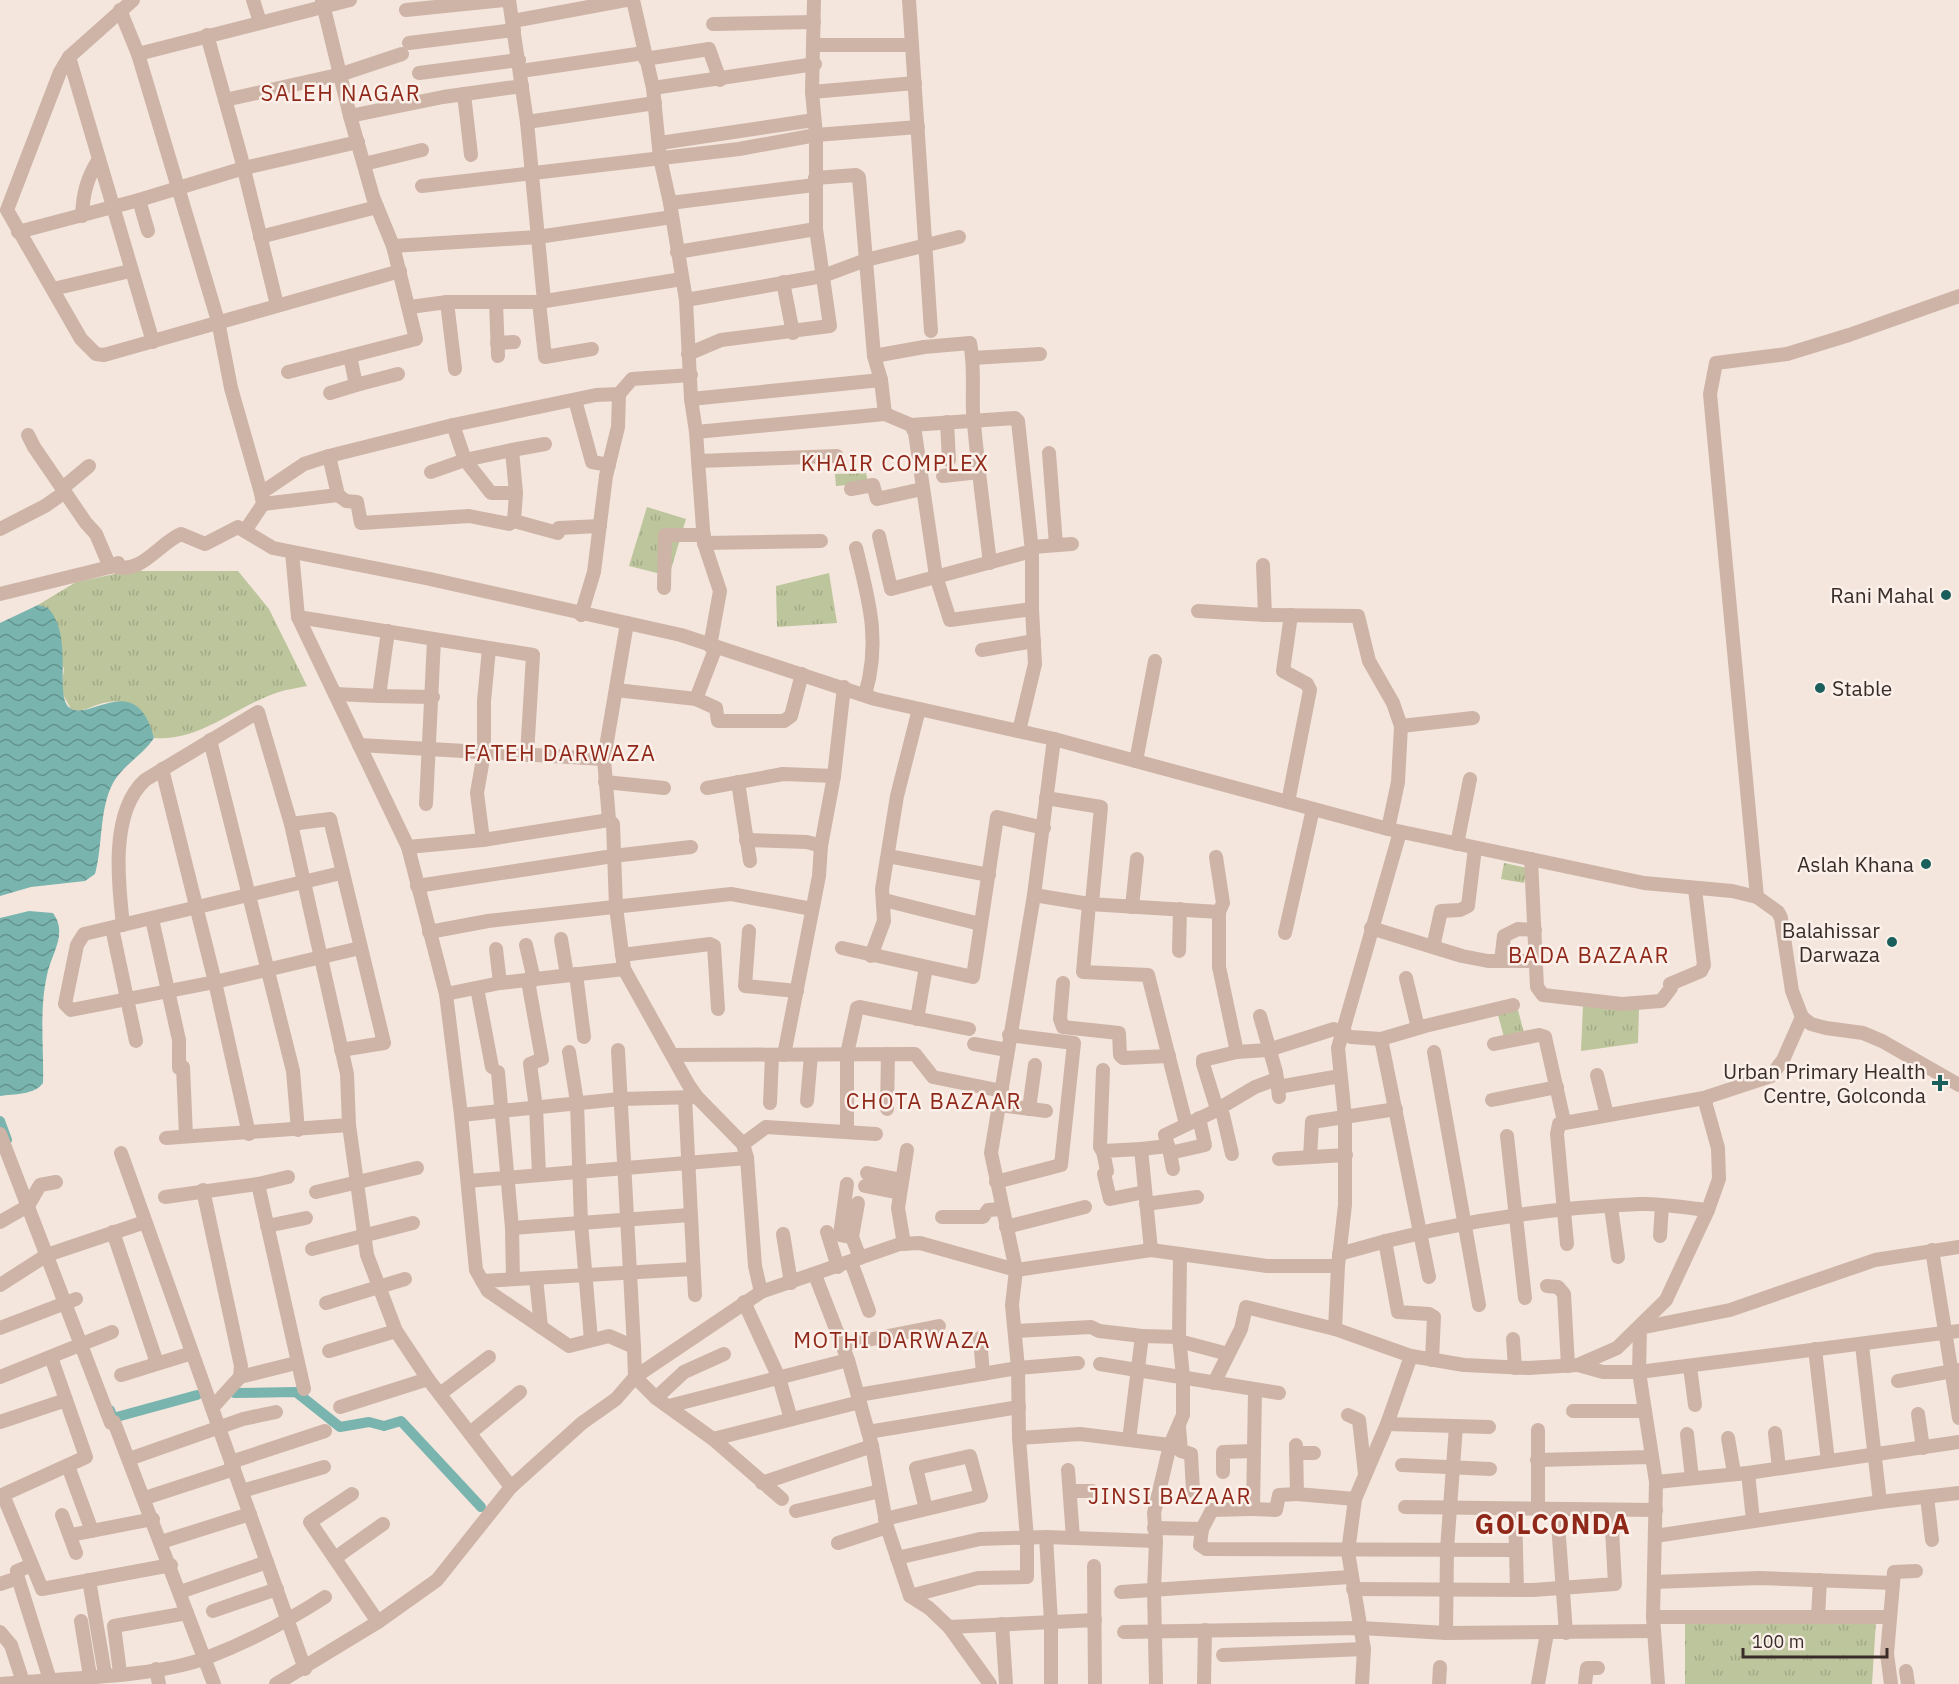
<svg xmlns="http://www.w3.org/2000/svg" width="1959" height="1684" font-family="'IBM Plex Sans',sans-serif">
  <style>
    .grass { fill: url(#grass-tufts) }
    .water { fill: url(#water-waves) }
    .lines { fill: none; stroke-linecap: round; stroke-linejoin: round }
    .canal { stroke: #79b4af; stroke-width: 10 }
    .minor { stroke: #ceb4a7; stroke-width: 14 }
    .poi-dot { fill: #1a5f5b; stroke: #fbf1ea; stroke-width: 2 }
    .labels { text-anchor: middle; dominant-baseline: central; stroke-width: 5; stroke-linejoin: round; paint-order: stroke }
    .poi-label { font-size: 21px; fill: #3a2c28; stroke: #fbf1ea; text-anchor: end }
    .neighbourhood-label { font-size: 22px; letter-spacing: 1.5px; fill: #90281a; stroke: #fbf1ea }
    .district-label { font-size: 27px; font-weight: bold; letter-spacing: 1.5px; fill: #90281a; stroke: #fbf1ea }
  </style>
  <defs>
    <pattern id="grass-tufts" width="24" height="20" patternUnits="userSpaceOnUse" patternTransform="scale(1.5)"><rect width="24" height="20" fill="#bcc59b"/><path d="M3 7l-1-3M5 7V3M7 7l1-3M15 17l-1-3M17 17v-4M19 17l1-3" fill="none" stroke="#a2a986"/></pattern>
    <pattern id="water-waves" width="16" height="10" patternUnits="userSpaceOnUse" patternTransform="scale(1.5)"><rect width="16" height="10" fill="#79b4af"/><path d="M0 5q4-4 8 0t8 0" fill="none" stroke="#64938e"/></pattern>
  </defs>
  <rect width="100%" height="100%" fill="#f4e6dd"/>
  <!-- grass -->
  <g class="grass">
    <polygon points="866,473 868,483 836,486 835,474"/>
    <polygon points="647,507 686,519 669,576 629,566"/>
    <path d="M129 571H238L269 609 307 686C298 688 288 689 279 692 237 705 201 742 154 738 147 713 131 696 103 703 92 706 82 713 71 709L61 691 64 669 38 605 76 582Z"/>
    <polygon points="829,573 837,623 777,627 776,586"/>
    <polygon points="1504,863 1527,868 1524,883 1501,879"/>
    <polygon points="1583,1005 1639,1007 1638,1043 1581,1051"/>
    <polygon points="1518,1010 1524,1033 1504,1037 1498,1015"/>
    <polygon points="1876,1621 1872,1684 1685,1684 1685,1622"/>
  </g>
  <!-- water -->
  <g class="water">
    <path d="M38 605 48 608C75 637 53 697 70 708 90 722 136 668 154 738 142 756 123 765 113 783 99 809 103 846 95 874L85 881 31 887 0 896V623Z"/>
    <path d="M29 911 53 913C68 934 52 952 47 975 39 1009 44 1048 43 1083 35 1095 13 1094 0 1096V918Z"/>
  </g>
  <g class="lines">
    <!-- canal -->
    <g class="canal">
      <polyline points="0,1121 7,1140"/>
      <polyline points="234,1393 296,1392 340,1427 369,1422 384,1426 401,1421 481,1507"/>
      <polyline points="110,1410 113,1418 197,1395"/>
    </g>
    <!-- minor -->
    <g class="minor">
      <polyline points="133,0 69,57 153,342"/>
      <polyline points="253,0 260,22"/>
      <polyline points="509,0 527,122 544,301"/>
      <polyline points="633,0 653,88 660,158 670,203 686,300 691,399 696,432 704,543 720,591 710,646"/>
      <polyline points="909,0 931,331"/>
      <polyline points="120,10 138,54 350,0"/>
      <polyline points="406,10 504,0"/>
      <polyline points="513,21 626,0"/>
      <polyline points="713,24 814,22"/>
      <polyline points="207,35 241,157 277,305"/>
      <polyline points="409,43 514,30"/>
      <polyline points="815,45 911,45"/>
      <polyline points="138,54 218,321 231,388 261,493 263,504 245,531"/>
      <polyline points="69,57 60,72 7,210 81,339 96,354 104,355 400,271"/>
      <polyline points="645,59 709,49 720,80"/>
      <polyline points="521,71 644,53"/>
      <polyline points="419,73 519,60"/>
      <polyline points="653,88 815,64"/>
      <polyline points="812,92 915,83"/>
      <polyline points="464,94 471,155"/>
      <polyline points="225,100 342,74 402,54"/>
      <polyline points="350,116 443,97 522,86"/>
      <polyline points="527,122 655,103"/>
      <polyline points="660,143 814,120"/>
      <polyline points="364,164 422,150"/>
      <polyline points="815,178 856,175 859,177 874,356 881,380 885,414"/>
      <polyline points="422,186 739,149 816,135 918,127"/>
      <polyline points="139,200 148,231"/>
      <polyline points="670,203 814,185"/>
      <path d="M82 216C83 193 87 178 99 159"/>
      <polyline points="18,232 139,200 244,168 358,142"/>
      <polyline points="260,237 377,207"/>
      <polyline points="393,246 538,237 672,217"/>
      <polyline points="677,252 816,229"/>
      <polyline points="783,282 793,333"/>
      <polyline points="53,289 130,271"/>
      <polyline points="686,300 823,276 866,260 959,237"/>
      <polyline points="447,302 455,369"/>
      <polyline points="496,302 498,356"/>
      <polyline points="539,302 545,357 592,349"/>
      <polyline points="410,307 447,302 539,302 682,279"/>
      <polyline points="497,343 514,342"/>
      <polyline points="688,354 721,340 830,326 816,229 816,135 812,92 814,0"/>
      <polyline points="350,356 356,385 398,374"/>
      <path d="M874 356 924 347 970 343C975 367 972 388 973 412 977 462 984 513 990 563"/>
      <polyline points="973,358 1040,354"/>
      <polyline points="288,372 416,339 393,246 373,197 350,116 322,0"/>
      <polyline points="330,393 356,385"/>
      <polyline points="691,399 881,380"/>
      <polyline points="575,400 592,462 609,465"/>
      <polyline points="947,422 949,460"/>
      <polyline points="911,425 915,433 936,576 950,620 1032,609"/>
      <polyline points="696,432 885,414 911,425 1015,418 1018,421 1032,551 1032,609 1035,664 1019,731"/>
      <polyline points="28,435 34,447 86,523 96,534 110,567"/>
      <polyline points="545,444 512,450 516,493 514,521 558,533 559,528 600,526"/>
      <polyline points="512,450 465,460 491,493 516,493"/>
      <polyline points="1049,453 1056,545"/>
      <polyline points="698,461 837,456"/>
      <polyline points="431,472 465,460 453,425"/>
      <polyline points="943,476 979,472"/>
      <polyline points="851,489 873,485 877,499 922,489"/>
      <polyline points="261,493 304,464 329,456 453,425 596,395 619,394 632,379 691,375"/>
      <polyline points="338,495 346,501 357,502 361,523 469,516 509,524 514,521"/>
      <polyline points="263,504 338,495 329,456"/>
      <polyline points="0,529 45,506 65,492 65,486 89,466"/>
      <polyline points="879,536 891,589 1032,551"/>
      <polyline points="704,543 821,541"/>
      <polyline points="1032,547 1072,544"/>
      <path d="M856 548C869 601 881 641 865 695"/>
      <polyline points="292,552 298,617 408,847 446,994 461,1115 476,1270 488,1291 569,1346 609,1336 634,1347 635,1377 656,1398 713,1439 782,1499"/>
      <polyline points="1263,565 1265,615"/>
      <path d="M113 566C141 576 159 543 181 534L205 544 238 527 273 548 430 579 681 635 875 699 1054 739 1388 829 1644 883 1732 891 1757 897 1778 912 1781 918 1792 991 1802 1017 1811 1024 1826 1028 1863 1033 1882 1041 1959 1085"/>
      <polyline points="664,588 665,535 704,535"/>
      <polyline points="0,594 110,567 118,563"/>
      <polyline points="1198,611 1265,615 1358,616 1369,661 1393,703 1401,726 1398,782 1388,829"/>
      <polyline points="581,615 594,572 606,476 618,427 619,394"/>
      <polyline points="298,617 533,655 527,755"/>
      <polyline points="627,623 604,759 609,820 613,824 616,907 624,969 688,1084 697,1097 743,1144 747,1158 755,1266 761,1292"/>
      <polyline points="982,650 1034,641"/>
      <polyline points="616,690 696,699 716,708 718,721 784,721 791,716 802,674"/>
      <polyline points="335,694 379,696 388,631"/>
      <polyline points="379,696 433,697"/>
      <polyline points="696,699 716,647"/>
      <polyline points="1401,726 1473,718"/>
      <polyline points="210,740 293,1071 298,1130"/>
      <polyline points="359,745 604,759"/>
      <polyline points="1136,761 1155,661"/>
      <polyline points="162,769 215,982 249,1134"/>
      <polyline points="605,782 664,788"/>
      <polyline points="738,782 750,861"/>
      <polyline points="707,788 783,774 834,776"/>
      <polyline points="1046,798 1101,807 1092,903"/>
      <polyline points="1288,802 1310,690 1307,684 1283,671 1291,615"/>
      <polyline points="426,804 434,640"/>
      <polyline points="291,824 330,819 384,1043 341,1050"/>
      <polyline points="483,840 477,793 484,753 484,701 489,649"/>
      <polyline points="746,840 807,842 821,846"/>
      <polyline points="1457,844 1470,779"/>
      <polyline points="408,847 483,840 609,820"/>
      <polyline points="888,856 989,875"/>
      <polyline points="1216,857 1223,903 1219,912 1219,967 1237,1052 1268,1050 1334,1029 1351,1037 1381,1039 1425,1026 1513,1005"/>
      <polyline points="1531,859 1537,987 1543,995 1622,1004 1661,1001 1671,988 1670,984 1701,971 1704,965 1695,889"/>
      <polyline points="341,873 84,934 77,945 65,1004 71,1010 215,982 360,948"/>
      <polyline points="417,886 613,856 691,847"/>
      <polyline points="1034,895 1089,904 1219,912"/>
      <polyline points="1757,897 1710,394 1716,363 1787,354 1849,335 1959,296"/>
      <polyline points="884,900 980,924"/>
      <polyline points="1089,904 1083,972 1148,975 1186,1124"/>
      <polyline points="1132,907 1137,859"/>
      <polyline points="152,919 179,1040 179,1068 183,1067 186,1136"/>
      <path d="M123 925C118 882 110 812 145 780L258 712 291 824 347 1074 349 1125 367 1255 396 1331 428 1379 511 1487"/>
      <polyline points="112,928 136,1041"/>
      <polyline points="1371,928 1462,956 1488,961 1535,961"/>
      <polyline points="749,931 745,986 797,991"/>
      <polyline points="429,932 488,921 731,894 812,909"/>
      <polyline points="1285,933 1313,809"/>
      <polyline points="561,939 567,975"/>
      <polyline points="526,945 534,980"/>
      <polyline points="1433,947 1441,911 1460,910 1468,906 1475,848"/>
      <polyline points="842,948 973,977 997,817 1044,828"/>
      <polyline points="496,949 500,983"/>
      <polyline points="1179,951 1180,909"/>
      <polyline points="622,955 710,944 714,946 718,1009"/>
      <polyline points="871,956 884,921 882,889 897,796 919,709"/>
      <polyline points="1501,961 1504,936 1518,929 1535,930"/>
      <polyline points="576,974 584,1037"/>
      <polyline points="1406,978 1418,1028"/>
      <polyline points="528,981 542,1059 530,1064 536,1108 539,1174"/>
      <polyline points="1063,983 1060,1019 1063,1027 1119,1033 1120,1055 1123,1058 1169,1056"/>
      <polyline points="477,988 492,1067"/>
      <polyline points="446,994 500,983 624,969"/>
      <polyline points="1260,1016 1276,1072 1279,1097"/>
      <polyline points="917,1019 926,967"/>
      <polyline points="1381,1039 1429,1277"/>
      <polyline points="974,1044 1007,1050"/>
      <polyline points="1494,1044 1539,1035 1545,1037 1564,1121"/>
      <polyline points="618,1050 634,1347"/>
      <polyline points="569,1052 577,1102 581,1223 591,1340"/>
      <polyline points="1434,1052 1479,1305"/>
      <polyline points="673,1055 915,1054 933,1077 1002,1091"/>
      <polyline points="784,1055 819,876 821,846 834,776 844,687"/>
      <polyline points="1103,1070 1100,1147 1103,1152"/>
      <polyline points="498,1072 512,1228 513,1279"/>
      <polyline points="1597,1075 1607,1115"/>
      <polyline points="1278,1087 1340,1076"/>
      <polyline points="685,1097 695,1295"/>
      <polyline points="1492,1100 1557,1087"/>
      <polyline points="807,1101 811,1055"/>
      <polyline points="770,1103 772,1056"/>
      <polyline points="1000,1105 1046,1111"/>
      <polyline points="887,1109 888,1054"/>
      <polyline points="1029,1109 1035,1065"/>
      <polyline points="461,1115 620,1099 697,1097"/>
      <polyline points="847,1130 847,1054 857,1008 860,1007 969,1029"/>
      <polyline points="0,1134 111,1423 114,1422 214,1684"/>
      <polyline points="1507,1136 1525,1298"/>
      <polyline points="166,1138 349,1125"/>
      <polyline points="743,1144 766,1127 876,1134"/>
      <polyline points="1168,1146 1170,1153 1205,1145 1199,1118"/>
      <polyline points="1141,1149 1103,1151 1107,1171 1104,1174 1110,1199 1145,1192"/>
      <polyline points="121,1153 305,1669"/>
      <polyline points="1170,1153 1173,1169"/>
      <polyline points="1232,1154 1223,1115 1217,1109 1203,1064 1203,1060 1237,1052"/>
      <polyline points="1310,1157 1312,1122 1396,1109"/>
      <polyline points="1279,1159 1346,1155"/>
      <polyline points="867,1173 902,1180"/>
      <polyline points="468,1181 747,1158"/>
      <polyline points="996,1182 1061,1165 1074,1043 1009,1035"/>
      <polyline points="258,1184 288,1177"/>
      <polyline points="847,1184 840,1235 852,1237"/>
      <polyline points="865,1186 900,1193"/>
      <polyline points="203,1190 241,1366 240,1377 212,1408"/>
      <polyline points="316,1192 417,1168"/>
      <polyline points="165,1197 258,1184 304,1389"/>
      <polyline points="858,1203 852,1237 860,1258"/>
      <polyline points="1146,1204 1197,1197"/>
      <polyline points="1611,1207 1618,1257"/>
      <polyline points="942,1217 983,1217 988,1210 1002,1209"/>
      <polyline points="0,1222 28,1206 40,1185 56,1182"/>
      <polyline points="267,1226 306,1218"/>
      <polyline points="1006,1227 1085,1207"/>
      <polyline points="512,1228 690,1215"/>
      <polyline points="113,1232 157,1363"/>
      <polyline points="827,1232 838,1267"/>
      <polyline points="783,1234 791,1283"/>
      <polyline points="1660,1236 1662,1205"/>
      <polyline points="1385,1241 1398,1312 1429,1314 1434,1317 1432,1360"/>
      <polyline points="904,1244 898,1208 907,1150"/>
      <polyline points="1567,1244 1557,1134 1559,1124 1704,1098 1771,1076 1783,1060 1802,1017"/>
      <polyline points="312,1249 413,1223"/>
      <polyline points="1151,1250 1141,1149 1168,1146 1165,1135 1213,1112 1255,1087 1277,1079"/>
      <polyline points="1932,1250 1959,1418"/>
      <path d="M1339 1254C1437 1225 1538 1208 1640 1204 1662 1203 1686 1208 1708 1210"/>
      <polyline points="851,1262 869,1311"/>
      <polyline points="815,1275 848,1360 872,1446 887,1527 910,1596 929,1608 949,1627 990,1684"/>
      <polyline points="536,1278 541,1327"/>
      <polyline points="482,1281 692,1269"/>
      <polyline points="0,1285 47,1255 145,1222"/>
      <polyline points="1547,1286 1558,1287 1564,1294 1568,1366"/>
      <polyline points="744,1302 779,1378 791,1419"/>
      <polyline points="326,1303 405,1279"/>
      <polyline points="0,1328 76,1299"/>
      <polyline points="1335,1329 1338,1266 1345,1205 1345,1118 1338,1048 1400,832"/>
      <polyline points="1015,1331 1091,1327 1099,1331 1142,1336"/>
      <polyline points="980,1338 983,1374"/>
      <polyline points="1513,1339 1515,1368"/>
      <polyline points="1179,1341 1228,1354"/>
      <polyline points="842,1345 939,1326"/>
      <polyline points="1862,1345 1880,1502"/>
      <polyline points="1815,1349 1828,1461"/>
      <polyline points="329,1351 396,1331"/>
      <polyline points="1100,1364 1279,1393"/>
      <polyline points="1578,1365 1603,1372 1639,1372 1959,1331"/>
      <polyline points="1690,1367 1695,1405"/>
      <polyline points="121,1375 192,1353"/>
      <polyline points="0,1377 112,1332"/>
      <polyline points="240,1377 296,1363"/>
      <polyline points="1898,1381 1959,1370"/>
      <polyline points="1214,1383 1241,1329 1246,1307 1335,1329 1411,1356 1464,1365 1528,1368 1578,1365 1617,1348 1666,1300 1708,1210 1719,1179 1718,1148 1704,1098"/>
      <polyline points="440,1394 489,1357"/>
      <polyline points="858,1395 1018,1368 1078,1363"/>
      <polyline points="656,1398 684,1372 724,1354"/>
      <polyline points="669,1406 848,1360"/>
      <polyline points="340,1407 428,1379"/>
      <polyline points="1573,1411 1645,1411"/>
      <polyline points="1918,1414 1923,1448"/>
      <polyline points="1348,1415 1359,1420 1365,1474"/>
      <polyline points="0,1422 66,1400"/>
      <polyline points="1387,1424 1489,1427"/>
      <polyline points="1179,1427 1181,1451 1191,1454 1193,1491"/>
      <polyline points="868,1432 1019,1407"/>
      <polyline points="470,1433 520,1392"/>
      <polyline points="1775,1433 1779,1468"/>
      <polyline points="1687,1434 1692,1478"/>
      <polyline points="1019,1438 1080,1434 1170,1445"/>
      <polyline points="1728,1438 1734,1473"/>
      <polyline points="713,1439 860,1402"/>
      <polyline points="1129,1440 1142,1336 1179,1337"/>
      <polyline points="1296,1445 1297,1494 1355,1499"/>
      <polyline points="1296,1453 1314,1453"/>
      <polyline points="129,1459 243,1419 276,1412"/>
      <polyline points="1537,1460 1652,1457"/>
      <polyline points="231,1462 325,1431"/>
      <polyline points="1402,1465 1490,1469"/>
      <polyline points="68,1466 92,1531"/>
      <polyline points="1068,1470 1073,1538"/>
      <polyline points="1223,1472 1223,1452 1254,1451"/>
      <polyline points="1748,1473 1753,1520"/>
      <polyline points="1656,1482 1748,1473 1959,1442"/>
      <polyline points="762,1483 872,1446"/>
      <polyline points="242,1491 324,1467"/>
      <polyline points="1070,1491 1092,1491"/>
      <polyline points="352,1494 310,1522 378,1622"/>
      <polyline points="3,1495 42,1589 171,1565"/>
      <polyline points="0,1496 86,1457 51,1357"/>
      <polyline points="1927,1497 1932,1540"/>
      <polyline points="145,1498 234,1469"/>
      <polyline points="1405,1507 1656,1510"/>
      <polyline points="1253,1509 1276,1510 1279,1495 1297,1494"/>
      <polyline points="1515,1509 1517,1590"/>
      <polyline points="1538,1509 1538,1430"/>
      <polyline points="1557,1510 1566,1633"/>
      <polyline points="796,1511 880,1491"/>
      <polyline points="62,1515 76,1553"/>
      <polyline points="885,1519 981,1496 970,1456 916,1468 926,1509"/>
      <polyline points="1154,1528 1202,1529 1212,1510 1253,1509 1255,1391"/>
      <polyline points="1202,1529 1200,1545 1206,1549 1516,1550"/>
      <polyline points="71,1535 153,1519"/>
      <polyline points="1655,1536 1880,1502 1959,1493"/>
      <polyline points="1046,1537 1051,1622 1051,1684"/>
      <polyline points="161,1542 250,1514"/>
      <polyline points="838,1543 887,1527"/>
      <polyline points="335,1558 383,1524"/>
      <polyline points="897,1558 980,1539 1046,1537 1156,1541"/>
      <polyline points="1094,1566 1095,1684"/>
      <polyline points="18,1578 50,1680"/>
      <polyline points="89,1580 105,1674"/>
      <polyline points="1655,1582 1759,1578 1893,1583"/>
      <polyline points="0,1584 18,1578 17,1571 32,1565"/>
      <polyline points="1353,1589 1533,1590 1615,1584 1611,1510"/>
      <polyline points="180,1592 267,1562"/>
      <polyline points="1121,1592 1350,1577"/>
      <polyline points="910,1596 978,1578 1027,1577 1027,1539 1019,1438 1018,1368 1012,1305 1016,1270 991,1153 1034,895 1054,739"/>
      <polyline points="213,1611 277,1589"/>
      <polyline points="1653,1617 1889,1617"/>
      <polyline points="1818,1617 1820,1580"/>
      <polyline points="81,1621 90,1676"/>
      <polyline points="1002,1624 1006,1684"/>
      <polyline points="949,1627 1095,1620"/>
      <polyline points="0,1632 11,1645 23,1682"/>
      <polyline points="1124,1632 1361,1628 1446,1633 1654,1631"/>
      <polyline points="1446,1633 1447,1549 1456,1426"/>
      <polyline points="1223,1655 1364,1649"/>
      <polyline points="156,1669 159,1684"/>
      <polyline points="1906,1671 1908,1684"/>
      <polyline points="120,1673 114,1626 187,1613"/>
      <path d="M2 1684C61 1678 152 1678 206 1658 248 1642 288 1621 325 1597"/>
      <polyline points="276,1684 378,1622 437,1580 511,1487 582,1423 616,1399 635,1377 761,1292 900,1244 920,1243 1016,1270 1151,1250 1267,1266 1338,1266"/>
      <polyline points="1156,1684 1154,1590 1156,1541 1154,1513 1170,1445 1183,1415 1183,1376 1179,1337 1180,1254"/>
      <polyline points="1204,1684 1205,1630"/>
      <polyline points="1362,1684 1364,1649 1348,1552 1355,1499 1387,1424 1411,1356"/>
      <polyline points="1439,1684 1440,1667"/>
      <polyline points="1538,1684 1547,1633"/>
      <polyline points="1585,1684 1587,1668 1598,1668"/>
      <polyline points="1658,1684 1653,1617 1656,1482 1639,1372 1640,1328 1730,1310 1875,1260 1959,1247"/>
      <polyline points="1891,1684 1887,1654 1894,1572 1916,1571"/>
    </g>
  </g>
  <!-- markers -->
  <g class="poi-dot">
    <circle cx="1946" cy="595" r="6"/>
    <circle cx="1820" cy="688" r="6"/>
    <circle cx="1926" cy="864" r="6"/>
    <circle cx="1892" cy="942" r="6"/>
    <path d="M1937 1074h6v6h6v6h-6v6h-6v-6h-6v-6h6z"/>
  </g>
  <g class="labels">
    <!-- poi labels -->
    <g class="poi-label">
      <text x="1934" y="595">Rani Mahal</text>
      <text x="1832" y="688" text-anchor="start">Stable</text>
      <text x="1914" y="864">Aslah Khana</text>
      <text x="1880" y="930">Balahissar<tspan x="1880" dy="24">Darwaza</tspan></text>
      <text x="1926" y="1071">Urban Primary Health<tspan x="1926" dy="24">Centre, Golconda</tspan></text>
    </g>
    <!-- neighbourhood labels -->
    <g class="neighbourhood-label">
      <text x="341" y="92">SALEH NAGAR</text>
      <text x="895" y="462">KHAIR COMPLEX</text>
      <text x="560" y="752">FATEH DARWAZA</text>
      <text x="1589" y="954">BADA BAZAAR</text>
      <text x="934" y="1100">CHOTA BAZAAR</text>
      <text x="892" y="1339">MOTHI DARWAZA</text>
      <text x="1170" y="1495">JINSI BAZAAR</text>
    </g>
    <!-- district labels -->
    <g class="district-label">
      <text x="1553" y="1523">GOLCONDA</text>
    </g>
  </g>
  <!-- scale -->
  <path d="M1743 1648v9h144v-9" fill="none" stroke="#3a2c28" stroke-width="3"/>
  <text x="1752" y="1648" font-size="18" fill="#3a2c28" stroke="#fbf1ea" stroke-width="4.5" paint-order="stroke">100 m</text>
</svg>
